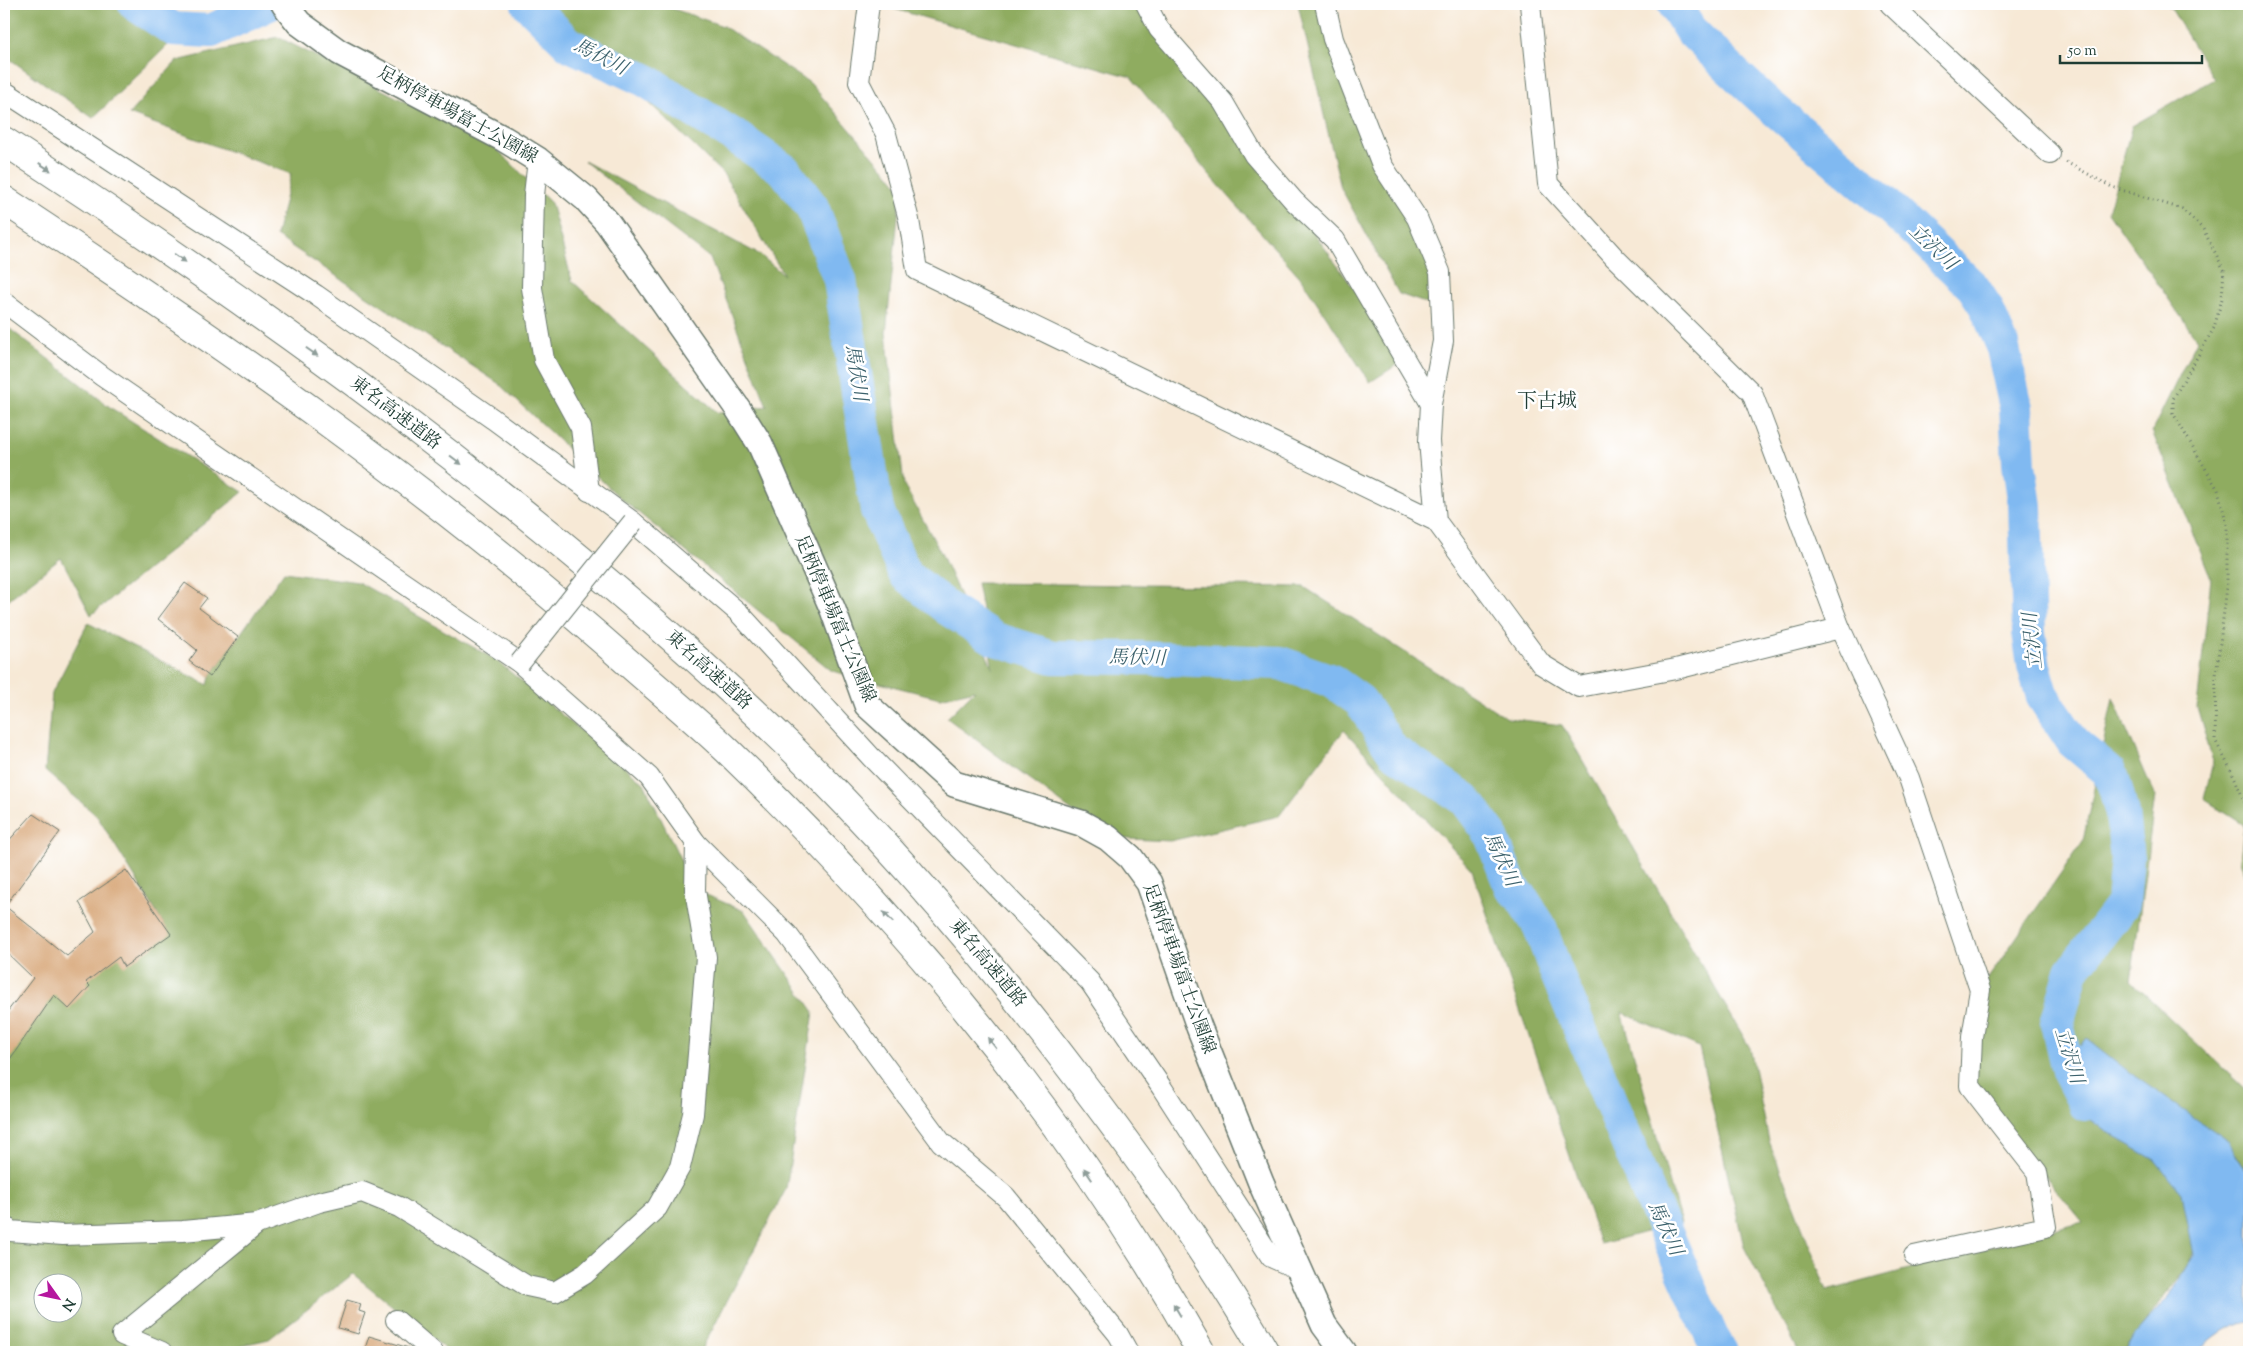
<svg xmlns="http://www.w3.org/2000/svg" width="2253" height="1356" font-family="'Sorts Mill Goudy','Noto Serif JP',serif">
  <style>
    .forest { fill: #8fac60; stroke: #57744a; fill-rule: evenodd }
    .water { fill: #80b9f1; stroke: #507b92 }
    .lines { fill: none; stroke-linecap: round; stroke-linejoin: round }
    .river { stroke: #80b9f1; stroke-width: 34 }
    .building { fill: #d9aa7e }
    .minor-casing { stroke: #6b796d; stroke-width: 22 }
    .major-casing { stroke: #6b796d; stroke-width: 28 }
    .highway-casing { stroke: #6b796d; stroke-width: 30 }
    .path { stroke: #6b796d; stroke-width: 3; stroke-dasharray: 1 4; stroke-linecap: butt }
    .minor { stroke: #fff; stroke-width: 20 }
    .major { stroke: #fff; stroke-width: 25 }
    .highway { stroke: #fff; stroke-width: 28 }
    .minor-bridge-casing { stroke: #6b796d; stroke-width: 22; stroke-linecap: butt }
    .minor-bridge { stroke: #fff; stroke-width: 20 }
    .oneway { fill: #8f9e9a }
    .labels { text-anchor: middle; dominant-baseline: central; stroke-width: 5; stroke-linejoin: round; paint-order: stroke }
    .street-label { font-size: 18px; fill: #1f3d34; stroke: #fff }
    .water-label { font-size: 19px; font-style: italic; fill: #3c626d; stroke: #fff }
    .quarter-label { font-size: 20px; fill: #1f3d34; stroke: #fff }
  </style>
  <rect width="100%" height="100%" fill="#fff"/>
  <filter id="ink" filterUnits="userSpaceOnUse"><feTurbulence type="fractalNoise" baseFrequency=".02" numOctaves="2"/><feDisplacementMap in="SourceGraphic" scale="10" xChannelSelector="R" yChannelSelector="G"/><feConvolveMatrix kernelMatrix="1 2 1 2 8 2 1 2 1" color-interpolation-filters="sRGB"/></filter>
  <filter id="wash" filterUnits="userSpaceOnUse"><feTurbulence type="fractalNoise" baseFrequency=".0096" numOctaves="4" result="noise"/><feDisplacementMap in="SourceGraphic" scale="20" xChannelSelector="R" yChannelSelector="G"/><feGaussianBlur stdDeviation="1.12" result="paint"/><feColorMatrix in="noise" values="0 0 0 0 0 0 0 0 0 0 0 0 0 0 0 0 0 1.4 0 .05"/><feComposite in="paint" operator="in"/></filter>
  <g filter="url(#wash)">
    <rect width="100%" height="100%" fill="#f7e9d6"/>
    <!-- forest -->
    <g class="forest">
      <polygon points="4,4 126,4 172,41 93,118 4,55"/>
      <polygon points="547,4 659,4 723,26 810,83 901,188 886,333 904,485 941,553 993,669 977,583 1304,587 1507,718 1562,725 1750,1048 1769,1141 1827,1291 2083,1222 1970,1086 1980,990 2083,841 2113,698 2155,796 2131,981 2249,1093 2249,1175 2236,1154 2187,1267 2123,1352 1799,1352 1744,1247 1699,1047 1622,1012 1681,1223 1600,1244 1472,870 1344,730 1279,816 1170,841 1108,838 947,718 975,690 940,698 832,671 618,496 498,383 276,236 291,174 129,114 177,61 278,37 495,147 551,203 572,281 718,413 767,406 710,258 584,161 760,255 784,275 724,175"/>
      <polygon points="877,4 1150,4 1405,360 1370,382 1300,277 1209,174 1131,77"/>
      <polygon points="1298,4 1329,4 1342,81 1437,263 1428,304 1399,294 1341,188"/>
      <polygon points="2166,4 2249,4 2249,887 2240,860 2244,825 2204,799 2213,762 2197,707 2211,578 2152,431 2197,340 2108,212 2132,126 2214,79 2172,10"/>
      <polygon points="4,328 10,329 111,408 243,492 91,615 61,558 4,603"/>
      <path d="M284 572 358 582 496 660 644 783 695 890 744 911 814 1012 786 1189 700 1352H449L353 1274 269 1339 247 1344 227 1352H4V1014L45 990 170 934 97 816 45 771 52 693 88 623 208 685 210 677ZM42 1284H72V1314H42Z"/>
    </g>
    <!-- water -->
    <path class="water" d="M2086 1038 2133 1075 2229 1142 2249 1178V1321C2229 1324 2211 1338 2198 1352H2125L2134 1336 2170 1295 2194 1255 2182 1193 2155 1160 2116 1138 2076 1109 2056 1077Z"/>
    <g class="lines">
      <!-- river -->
      <g class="river">
        <polyline points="135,4 173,29 211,31 269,4"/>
        <polyline points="528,4 570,45 645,80 739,139 784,170 812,207 840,280 877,510 905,574 948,609 995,639 1053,657 1141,658 1280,663 1332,681 1360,701 1393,751 1465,799 1490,833 1511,887 1521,897 1539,925 1555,969 1648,1192 1712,1337 1721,1352"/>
        <polyline points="1674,4 1690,30 1730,69 1768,104 1884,202 1973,287 1986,307 2002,344 2016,408 2019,464 2025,506 2029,633 2034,666 2043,697 2073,742 2109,772 2111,779 2113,779 2122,814 2127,858 2123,904 2072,971 2057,1023 2068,1071 2085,1104"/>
      </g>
    </g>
    <g id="blocks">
      <!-- building -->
      <g class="building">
        <polygon points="185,583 207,598 199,608 238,637 210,677 189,661 197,650 158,619"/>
        <polygon points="33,814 60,832 5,906 67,956 95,932 79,902 126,870 171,934 124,967 119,957 86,982 90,986 69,1009 54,995 4,1068 4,1016 33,978 4,950 4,846"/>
        <polygon points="347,1300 361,1304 359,1311 365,1313 358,1334 338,1328"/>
        <polygon points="369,1336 409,1348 409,1352 364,1352"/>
      </g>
    </g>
  </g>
  <g filter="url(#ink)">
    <use href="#blocks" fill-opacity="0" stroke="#6b796d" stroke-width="1"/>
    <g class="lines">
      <!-- minor casing -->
      <g class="minor-casing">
        <g id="minor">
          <polyline points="869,4 859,82 886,134 909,220 917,270 1436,521 1541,664 1579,687 1676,669 1840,628"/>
          <polyline points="1146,4 1159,29 1223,102 1254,155 1294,201 1335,240 1431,404"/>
          <polyline points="1325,4 1333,39 1382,165 1417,218 1440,272 1443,341 1431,404 1429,441 1436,521"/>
          <polyline points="1530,4 1548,184 1615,258 1752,393 1840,628 1909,778 1980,990 1972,1037 1970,1086 2037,1172 2046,1227 1914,1256"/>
          <polyline points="1890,4 2050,154"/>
          <polyline points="4,91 316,295 493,419 633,522 739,613 871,757 1090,982 1162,1088 1271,1257 1300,1270"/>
          <polyline points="538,160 534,195 532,288 544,360 581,428 589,491"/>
          <polyline points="4,302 102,376 520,663 649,777 696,843 787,934 941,1142 1006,1197 1118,1334 1128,1352"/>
          <polyline points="4,1225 10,1231 63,1235 183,1231 257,1224 319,1202 362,1192 399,1207 527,1286 555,1292 585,1274 657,1208 680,1167 693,1114 706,957 695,890 696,843"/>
          <polyline points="396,1320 433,1352"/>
          <polyline points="162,1352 122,1335 257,1224"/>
        </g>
      </g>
      <!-- major casing -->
      <g class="major-casing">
        <polyline id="major" points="284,4 299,23 339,52 504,139 538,160 586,199 607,222 738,409 760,444 833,610 867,705 954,784 1081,823 1108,838 1130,857 1149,883 1199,1027 1261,1183 1324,1325 1344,1352"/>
      </g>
      <!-- highway casing -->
      <g class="highway-casing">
        <g id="highway">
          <path d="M4 141C265 311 523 497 751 709 870 820 977 945 1075 1074 1143 1163 1209 1255 1265 1352"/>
          <path d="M4 200C222 343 438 493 633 667 665 695 698 722 728 751 911 928 1076 1130 1201 1352"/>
        </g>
      </g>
      <!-- path -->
      <polyline class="path" points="2066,162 2112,187 2182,209 2203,229 2224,270 2222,299 2214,328 2173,399 2173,413 2218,490 2227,525 2227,587 2216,675 2215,740 2234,776 2249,813"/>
      <!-- minor -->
      <use href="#minor" class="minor"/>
      <!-- major -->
      <use href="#major" class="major"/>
      <!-- highway -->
      <use href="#highway" class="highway"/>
      <!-- minor-bridge casing -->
      <g class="minor-bridge-casing">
        <polyline id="minor-bridge" points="520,663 633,522"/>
      </g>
      <!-- minor-bridge -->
      <use href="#minor-bridge" class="minor-bridge"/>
    </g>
    <!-- one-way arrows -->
    <defs><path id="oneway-solid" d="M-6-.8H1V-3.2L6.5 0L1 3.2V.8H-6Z" transform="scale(1.25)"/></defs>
    <g class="oneway">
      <use href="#oneway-solid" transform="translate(45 167) rotate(33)"/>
      <use href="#oneway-solid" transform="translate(180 258) rotate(35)"/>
      <use href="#oneway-solid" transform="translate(312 352) rotate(35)"/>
      <use href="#oneway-solid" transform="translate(456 460) rotate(37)"/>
      <use href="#oneway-solid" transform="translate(888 917) rotate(-133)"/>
      <use href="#oneway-solid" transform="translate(992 1043) rotate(-128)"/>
      <use href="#oneway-solid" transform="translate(1088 1174) rotate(-124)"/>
      <use href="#oneway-solid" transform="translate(1177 1310) rotate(-121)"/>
    </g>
  </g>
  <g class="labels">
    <!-- street labels -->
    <g class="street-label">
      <text transform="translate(457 116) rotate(29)">足柄停車場富士公園線</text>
      <text transform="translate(395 414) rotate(37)">東名高速道路</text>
      <text transform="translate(834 619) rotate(67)">足柄停車場富士公園線</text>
      <text transform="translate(708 671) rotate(42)">東名高速道路</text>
      <text transform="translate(987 964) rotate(50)">東名高速道路</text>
      <text transform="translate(1178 969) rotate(70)">足柄停車場富士公園線</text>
    </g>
    <!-- water labels -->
    <g class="water-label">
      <text transform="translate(600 58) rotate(27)">馬伏川</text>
      <text transform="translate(1932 248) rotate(43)">立沢川</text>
      <text transform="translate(855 373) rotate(81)">馬伏川</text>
      <text transform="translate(2034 641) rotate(-96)">立沢川</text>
      <text transform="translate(1137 659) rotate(1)">馬伏川</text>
      <text transform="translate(1500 860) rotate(65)">馬伏川</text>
      <text transform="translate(2068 1056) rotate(73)">立沢川</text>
      <text transform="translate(1664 1229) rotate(65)">馬伏川</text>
    </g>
    <!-- quarter labels -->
    <g class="quarter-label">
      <text x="1547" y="402">下古城</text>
    </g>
  </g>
  <!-- margin -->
  <rect width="2253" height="1356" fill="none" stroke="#fff" stroke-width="20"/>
  <!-- north arrow -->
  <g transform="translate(58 1298) rotate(123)"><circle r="24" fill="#ffffff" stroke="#a5b1ae"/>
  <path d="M0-4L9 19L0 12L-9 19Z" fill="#b5179e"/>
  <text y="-8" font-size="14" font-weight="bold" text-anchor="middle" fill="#1f3d34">N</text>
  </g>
  <!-- scale -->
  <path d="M2060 55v8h142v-8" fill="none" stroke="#1f3d34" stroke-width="2.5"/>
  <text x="2068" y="55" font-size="15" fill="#1f3d34" stroke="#ffffff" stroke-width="4" paint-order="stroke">50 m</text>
</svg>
